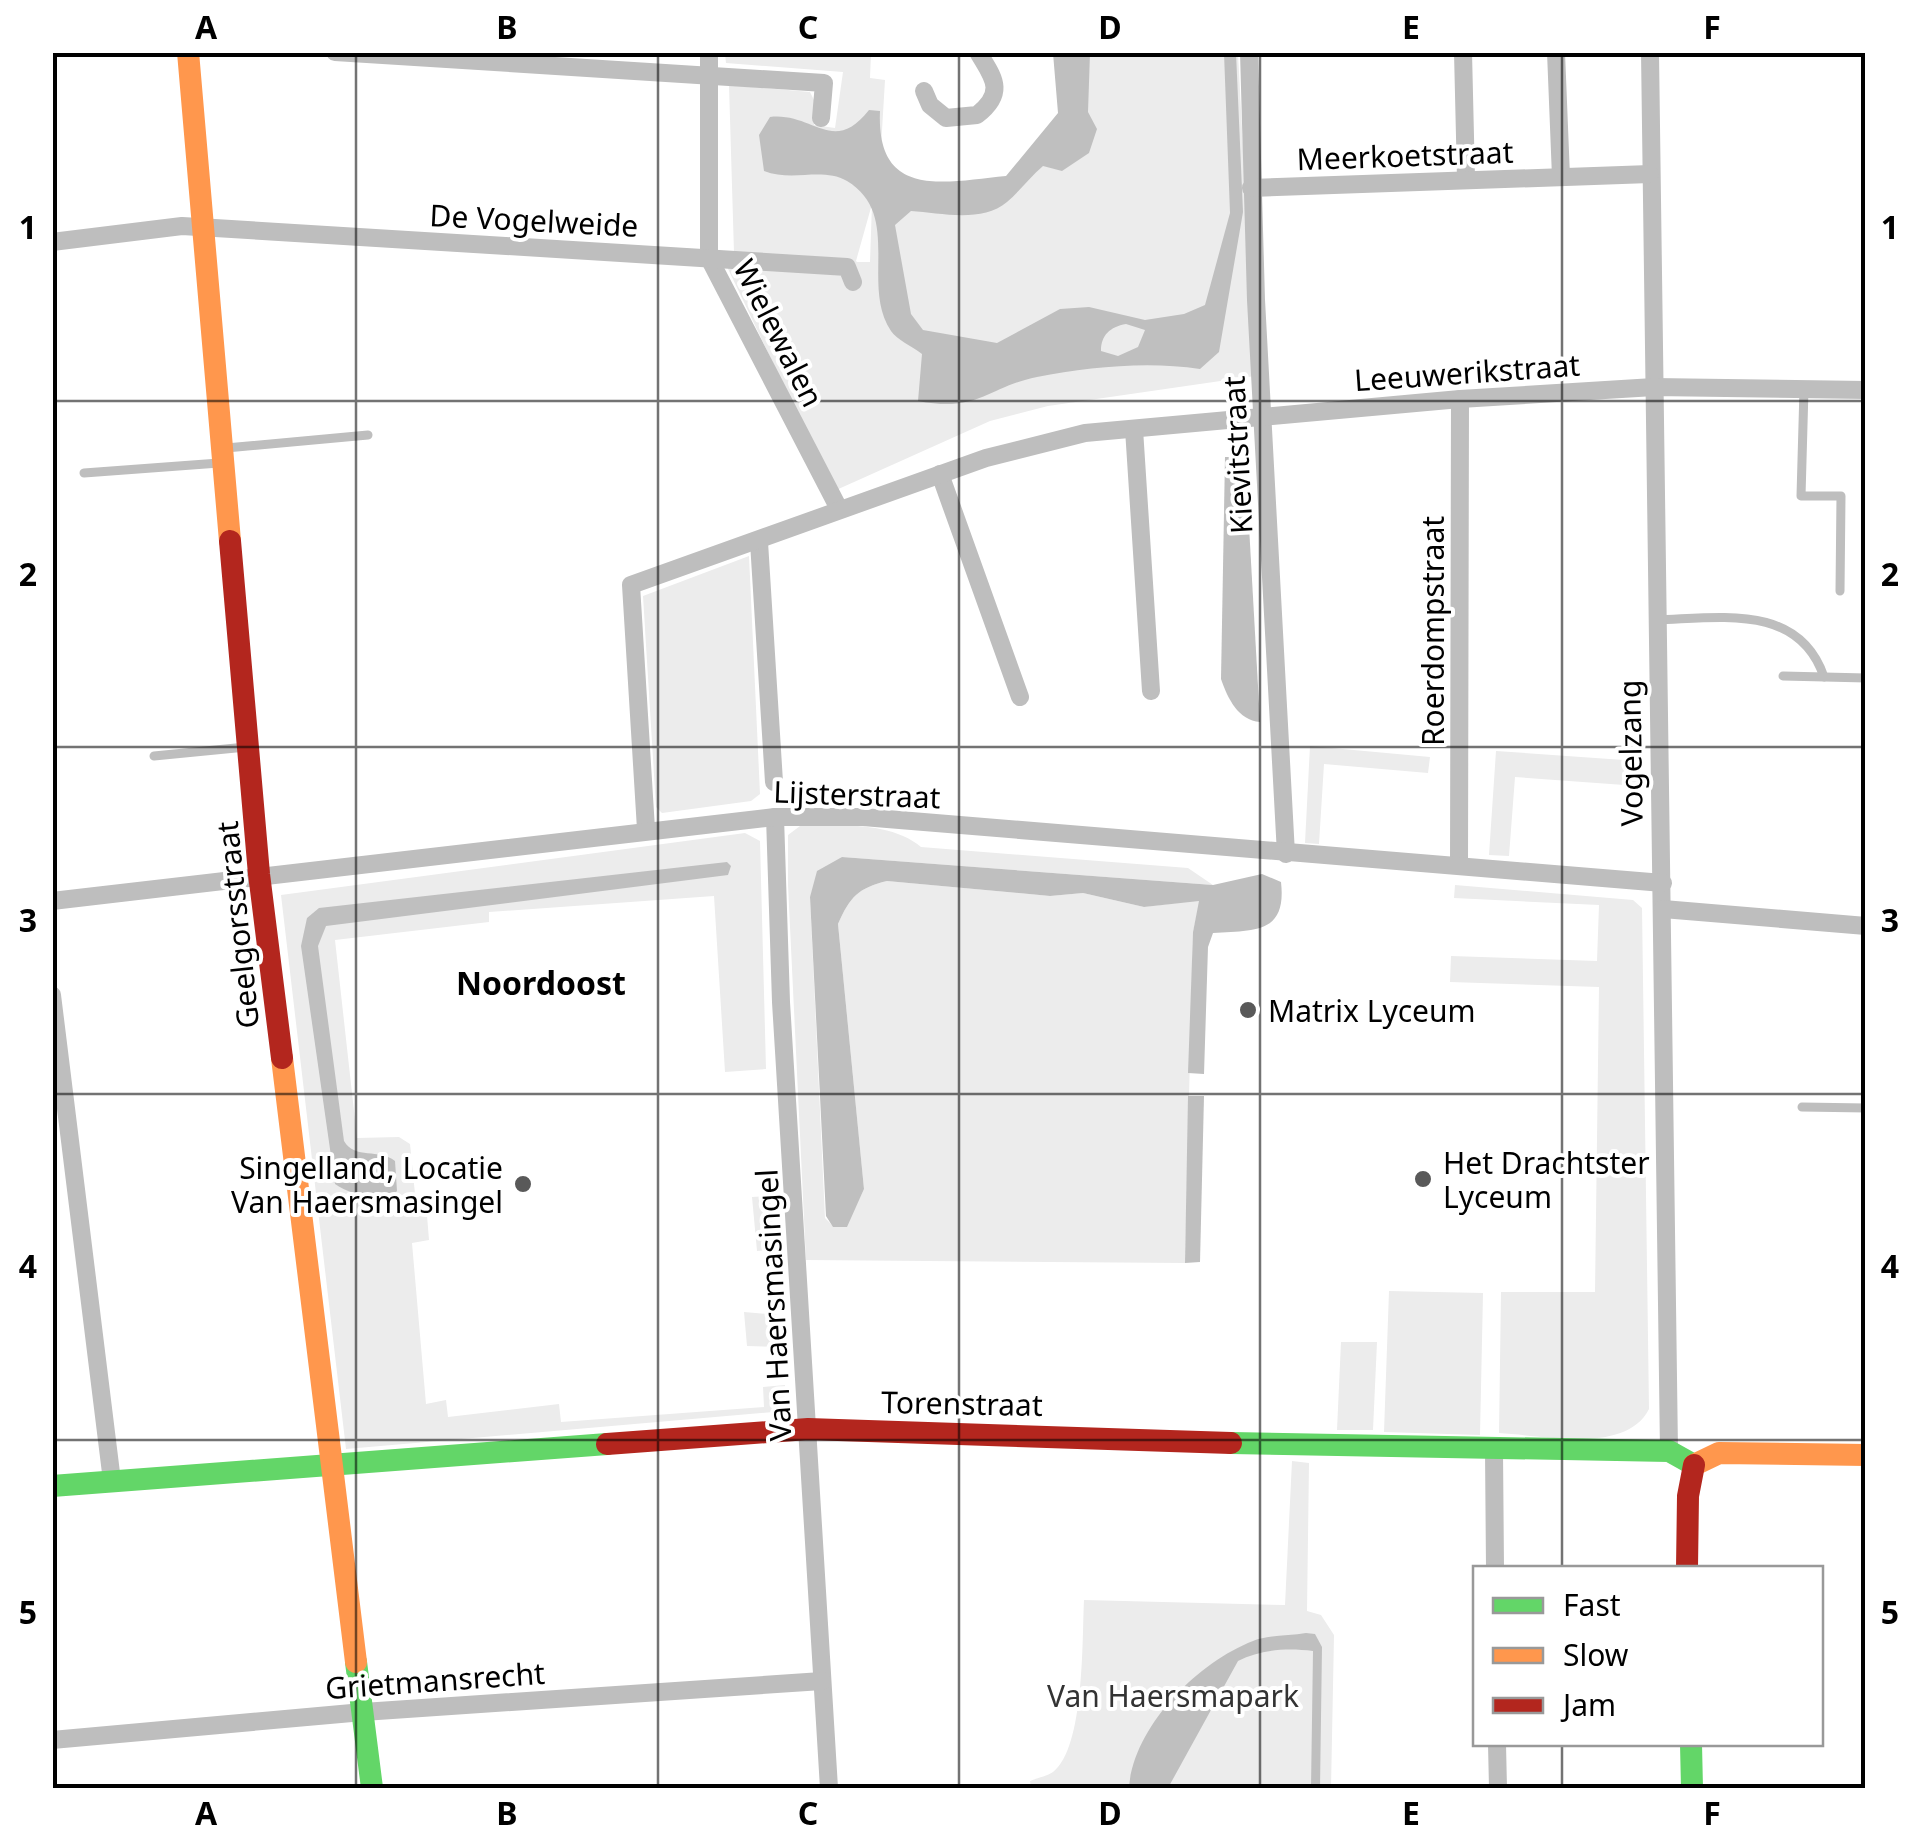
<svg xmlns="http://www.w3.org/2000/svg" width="1918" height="1841" font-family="'Noto Sans',sans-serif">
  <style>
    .green { fill: #ececec; fill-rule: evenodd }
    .water { fill: #bfbfbf; fill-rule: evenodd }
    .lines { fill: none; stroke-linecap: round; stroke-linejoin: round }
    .lane { stroke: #bebebe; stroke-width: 9 }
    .street { stroke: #bebebe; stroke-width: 18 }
    .fast { stroke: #63d668; stroke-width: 22 }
    .slow { stroke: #ff974d; stroke-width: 22 }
    .jam { stroke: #b3261e; stroke-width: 22 }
    .grid { fill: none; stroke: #000; stroke-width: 2.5; stroke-opacity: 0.55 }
    .poi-dot { fill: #595959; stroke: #fff; stroke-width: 4 }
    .labels { text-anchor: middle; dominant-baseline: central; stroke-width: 8; stroke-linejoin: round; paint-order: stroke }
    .street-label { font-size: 30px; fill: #000; stroke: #fff }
    .poi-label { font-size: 30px; fill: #000; stroke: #fff; text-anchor: start }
    .park-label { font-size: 30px; fill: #333; stroke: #fff }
    .neighbourhood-label { font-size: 32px; font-weight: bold; fill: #000; stroke: #fff }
    .neatline { fill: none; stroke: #000; stroke-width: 4 }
    .grid-label { font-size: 32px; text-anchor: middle; font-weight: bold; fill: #000 }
  </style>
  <rect width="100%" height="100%" fill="#fff"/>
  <!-- green -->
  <g class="green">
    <path d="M725 53H871L870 78 885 80 879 181 939 188 1008 179 1063 116 1058 53H1238L1255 376 1048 406 990 421 834 491 720 252 734 253 729 85 810 92 815 102 814 125 835 128 843 72 726 63ZM872 204 870 262H857L856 261Z"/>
    <polygon points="749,556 760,794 751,801 662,813 656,807 643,596"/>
    <polygon points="1310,746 1430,757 1428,773 1324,764 1319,844 1305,843"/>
    <polygon points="1496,751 1638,761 1638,786 1515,777 1509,856 1489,855"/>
    <path d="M800 826C836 824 893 822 921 847L1188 868 1213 885 842 857 810 897 825 1218 833 1226 846 1227 864 1189 838 924C850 897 858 888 887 881L1050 896 1083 893 1144 907 1200 900 1193 932 1185 1263 806 1260 788 885V835Z"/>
    <polygon points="745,833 760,841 766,1069 725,1072 714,896 489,912 489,922 335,940 357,1138 399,1137 410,1144 416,1204 426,1203 429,1240 412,1243 426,1404 446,1400 448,1417 559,1404 561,1422 764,1407 763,1387 785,1385 784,1411 346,1449 281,895"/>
    <path d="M1455 885 1633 900 1642 908 1649 1409C1626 1455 1542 1435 1499 1433L1501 1292H1595L1599 987 1450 982 1451 956 1597 961 1599 905 1454 898Z"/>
    <polygon points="770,1196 775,1250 757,1251 752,1197"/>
    <polygon points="1389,1291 1483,1293 1480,1435 1384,1432"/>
    <polygon points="744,1312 778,1315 781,1347 747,1346"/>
    <polygon points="1341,1342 1377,1342 1373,1430 1337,1430"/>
    <path d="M1292 1461 1309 1463 1307 1611 1321 1615 1334 1635 1331 1788H1031L1030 1781C1037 1778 1047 1776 1053 1772 1085 1748 1082 1638 1084 1600L1285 1605Z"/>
  </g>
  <!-- water -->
  <g class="water">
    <path d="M1053 53H1090L1088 112 1097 129 1089 153 1062 171 1043 166C1030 177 1020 191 1007 202 982 223 941 213 911 211L895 225 911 314 923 330 997 343 1060 309 1089 307 1145 320 1184 314 1205 305 1230 213 1224 53H1236L1243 212 1219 352 1200 369C1147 361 1089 367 1037 377 987 387 979 413 918 401L922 354C913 347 896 339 891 331 860 285 903 215 847 181 823 167 792 182 764 171L759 135 770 117C813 112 833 156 869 110L880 111C876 200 944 182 1006 176L1058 113ZM1126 324 1145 330 1138 347 1118 356 1101 351C1101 335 1110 327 1126 324Z"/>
    <path d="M1225 457H1239L1249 526 1260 722C1238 720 1228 699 1221 679Z"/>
    <path d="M842 857 1213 885 1262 874 1281 882C1287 935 1253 930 1213 933L1208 947 1204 1074 1188 1073 1193 932 1199 901 1144 907 1083 893 1050 896 887 881C858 888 850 897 838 924L864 1189 847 1227H833L826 1216 810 897 817 871Z"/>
    <path d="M727 862 731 866 728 875 326 926 318 946 344 1141C355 1160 379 1148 395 1161L397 1191C385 1205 349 1194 335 1184L301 946 307 918 319 908Z"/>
    <polygon points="1188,1096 1204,1096 1200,1262 1185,1263"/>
    <path d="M1306 1633 1315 1634 1322 1647 1320 1788H1311L1313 1651C1288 1648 1261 1649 1238 1661L1168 1788H1129C1133 1728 1196 1663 1253 1641 1268 1635 1289 1636 1306 1633Z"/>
  </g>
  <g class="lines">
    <!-- lane -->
    <g class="lane">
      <polyline points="1804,389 1801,496 1841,496 1840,591"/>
      <polyline points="226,448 368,435"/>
      <polyline points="84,473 219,463"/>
      <path d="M1657 620C1720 618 1799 603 1824 677"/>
      <polyline points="1783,676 1866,678"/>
      <polyline points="154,756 246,747"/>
      <polyline points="1802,1107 1866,1108"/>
    </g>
    <!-- street -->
    <g class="street">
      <polyline points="335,52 824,83 821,118"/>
      <polyline points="709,52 709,258 839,509"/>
      <polyline points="1249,52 1256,300 1286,854"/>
      <polyline points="1463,52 1466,179"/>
      <polyline points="1556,52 1561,177"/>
      <polyline points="1650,52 1669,1451"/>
      <path d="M924 91 930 105 946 118 977 115C1008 91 991 75 978 52"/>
      <polyline points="1251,188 1650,174"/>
      <polyline points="52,242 182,226 847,267 853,282"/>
      <polyline points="1134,429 1151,691"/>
      <polyline points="940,474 1020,697"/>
      <polyline points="759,542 774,782"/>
      <polyline points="775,817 781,1002 829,1788"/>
      <polyline points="646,829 631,585 986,458 1085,433 1460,399 1654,387 1866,390"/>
      <polyline points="1459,864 1460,399"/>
      <polyline points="52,901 775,817 863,817 1663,883"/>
      <polyline points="1663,909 1866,926"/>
      <polyline points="52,995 112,1481"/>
      <polyline points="1494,1451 1495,1568"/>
      <polyline points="52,1740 363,1712 822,1681"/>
      <polyline points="1497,1744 1498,1788"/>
    </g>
    <!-- fast -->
    <g class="fast">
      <polyline points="1231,1443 1669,1451 1694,1465"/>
      <polyline points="52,1486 607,1444"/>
      <polyline points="356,1662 372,1788"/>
      <polyline points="1691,1744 1692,1788"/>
    </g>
    <!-- slow -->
    <g class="slow">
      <polyline points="188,52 230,541"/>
      <polyline points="282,1058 356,1662"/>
      <polyline points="1694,1465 1719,1453 1866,1455"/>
    </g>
    <!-- jam -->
    <g class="jam">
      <polyline points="230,541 259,874 282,1058"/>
      <polyline points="607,1444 808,1429 1231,1443"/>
      <polyline points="1687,1568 1688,1496 1694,1465"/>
    </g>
  </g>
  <!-- grid -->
  <path class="grid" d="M356 52V1788M658 52V1788M959 52V1788M1260 52V1788M1562 52V1568M52 401H1866M52 747H1866M52 1094H1866M52 1440H1866M1562 1744V1788"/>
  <!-- markers -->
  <g class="poi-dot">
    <circle cx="1248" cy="1010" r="10"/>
    <circle cx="1423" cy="1179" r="10"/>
    <circle cx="523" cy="1184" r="10"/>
  </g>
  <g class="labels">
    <!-- street labels -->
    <g class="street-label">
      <text transform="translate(1405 155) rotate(-2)">Meerkoetstraat</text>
      <text transform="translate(534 220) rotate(3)">De Vogelweide</text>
      <text transform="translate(779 333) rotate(63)">Wielewalen</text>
      <text transform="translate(1467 372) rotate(-4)">Leeuwerikstraat</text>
      <text transform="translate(1237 455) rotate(-93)">Kievitstraat</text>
      <text transform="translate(1432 631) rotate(-90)">Roerdompstraat</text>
      <text transform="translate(1630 753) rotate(-91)">Vogelzang</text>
      <text transform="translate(857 794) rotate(2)">Lijsterstraat</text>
      <text transform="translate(237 925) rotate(-96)">Geelgorsstraat</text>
      <text transform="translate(773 1305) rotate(-93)">Van Haersmasingel</text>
      <text transform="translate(962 1403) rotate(1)">Torenstraat</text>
      <text transform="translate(435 1680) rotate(-4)">Grietmansrecht</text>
    </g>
    <!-- poi labels -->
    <g class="poi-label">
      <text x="1268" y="1010">Matrix Lyceum</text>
      <text x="1443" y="1162">Het Drachtster<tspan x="1443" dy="34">Lyceum</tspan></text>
      <text x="503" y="1167" text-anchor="end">Singelland, Locatie<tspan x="503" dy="34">Van Haersmasingel</tspan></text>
    </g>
    <!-- park labels -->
    <g class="park-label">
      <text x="1173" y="1695">Van Haersmapark</text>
    </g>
    <!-- neighbourhood labels -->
    <g class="neighbourhood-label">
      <text x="541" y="982">Noordoost</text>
    </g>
  </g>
  <!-- border -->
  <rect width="1918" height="1841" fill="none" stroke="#ffffff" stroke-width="110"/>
  <!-- legend -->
  <rect x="1473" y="1566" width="350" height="180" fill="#ffffff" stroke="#999999" stroke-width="2.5"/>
  <rect x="1493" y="1598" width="50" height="15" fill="#63d668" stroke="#999999" stroke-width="2.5"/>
  <text x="1563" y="1616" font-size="30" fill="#000000">Fast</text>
  <rect x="1493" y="1648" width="50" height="15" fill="#ff974d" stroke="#999999" stroke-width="2.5"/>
  <text x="1563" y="1666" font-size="30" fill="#000000">Slow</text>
  <rect x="1493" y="1698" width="50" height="15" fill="#b3261e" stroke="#999999" stroke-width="2.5"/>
  <text x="1563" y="1716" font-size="30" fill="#000000">Jam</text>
  <rect x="55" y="55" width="1808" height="1731" class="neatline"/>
  <g class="grid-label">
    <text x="206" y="39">A</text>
    <text x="507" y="39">B</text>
    <text x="808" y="39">C</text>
    <text x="1110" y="39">D</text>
    <text x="1411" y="39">E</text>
    <text x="1712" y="39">F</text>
    <text x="28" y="239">1</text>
    <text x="1890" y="239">1</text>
    <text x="28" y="586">2</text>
    <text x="1890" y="586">2</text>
    <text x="28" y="932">3</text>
    <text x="1890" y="932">3</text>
    <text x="28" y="1278">4</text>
    <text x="1890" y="1278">4</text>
    <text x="28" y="1624">5</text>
    <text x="1890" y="1624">5</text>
    <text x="206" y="1825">A</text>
    <text x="507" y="1825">B</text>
    <text x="808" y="1825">C</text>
    <text x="1110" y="1825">D</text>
    <text x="1411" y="1825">E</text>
    <text x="1712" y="1825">F</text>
  </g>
</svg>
